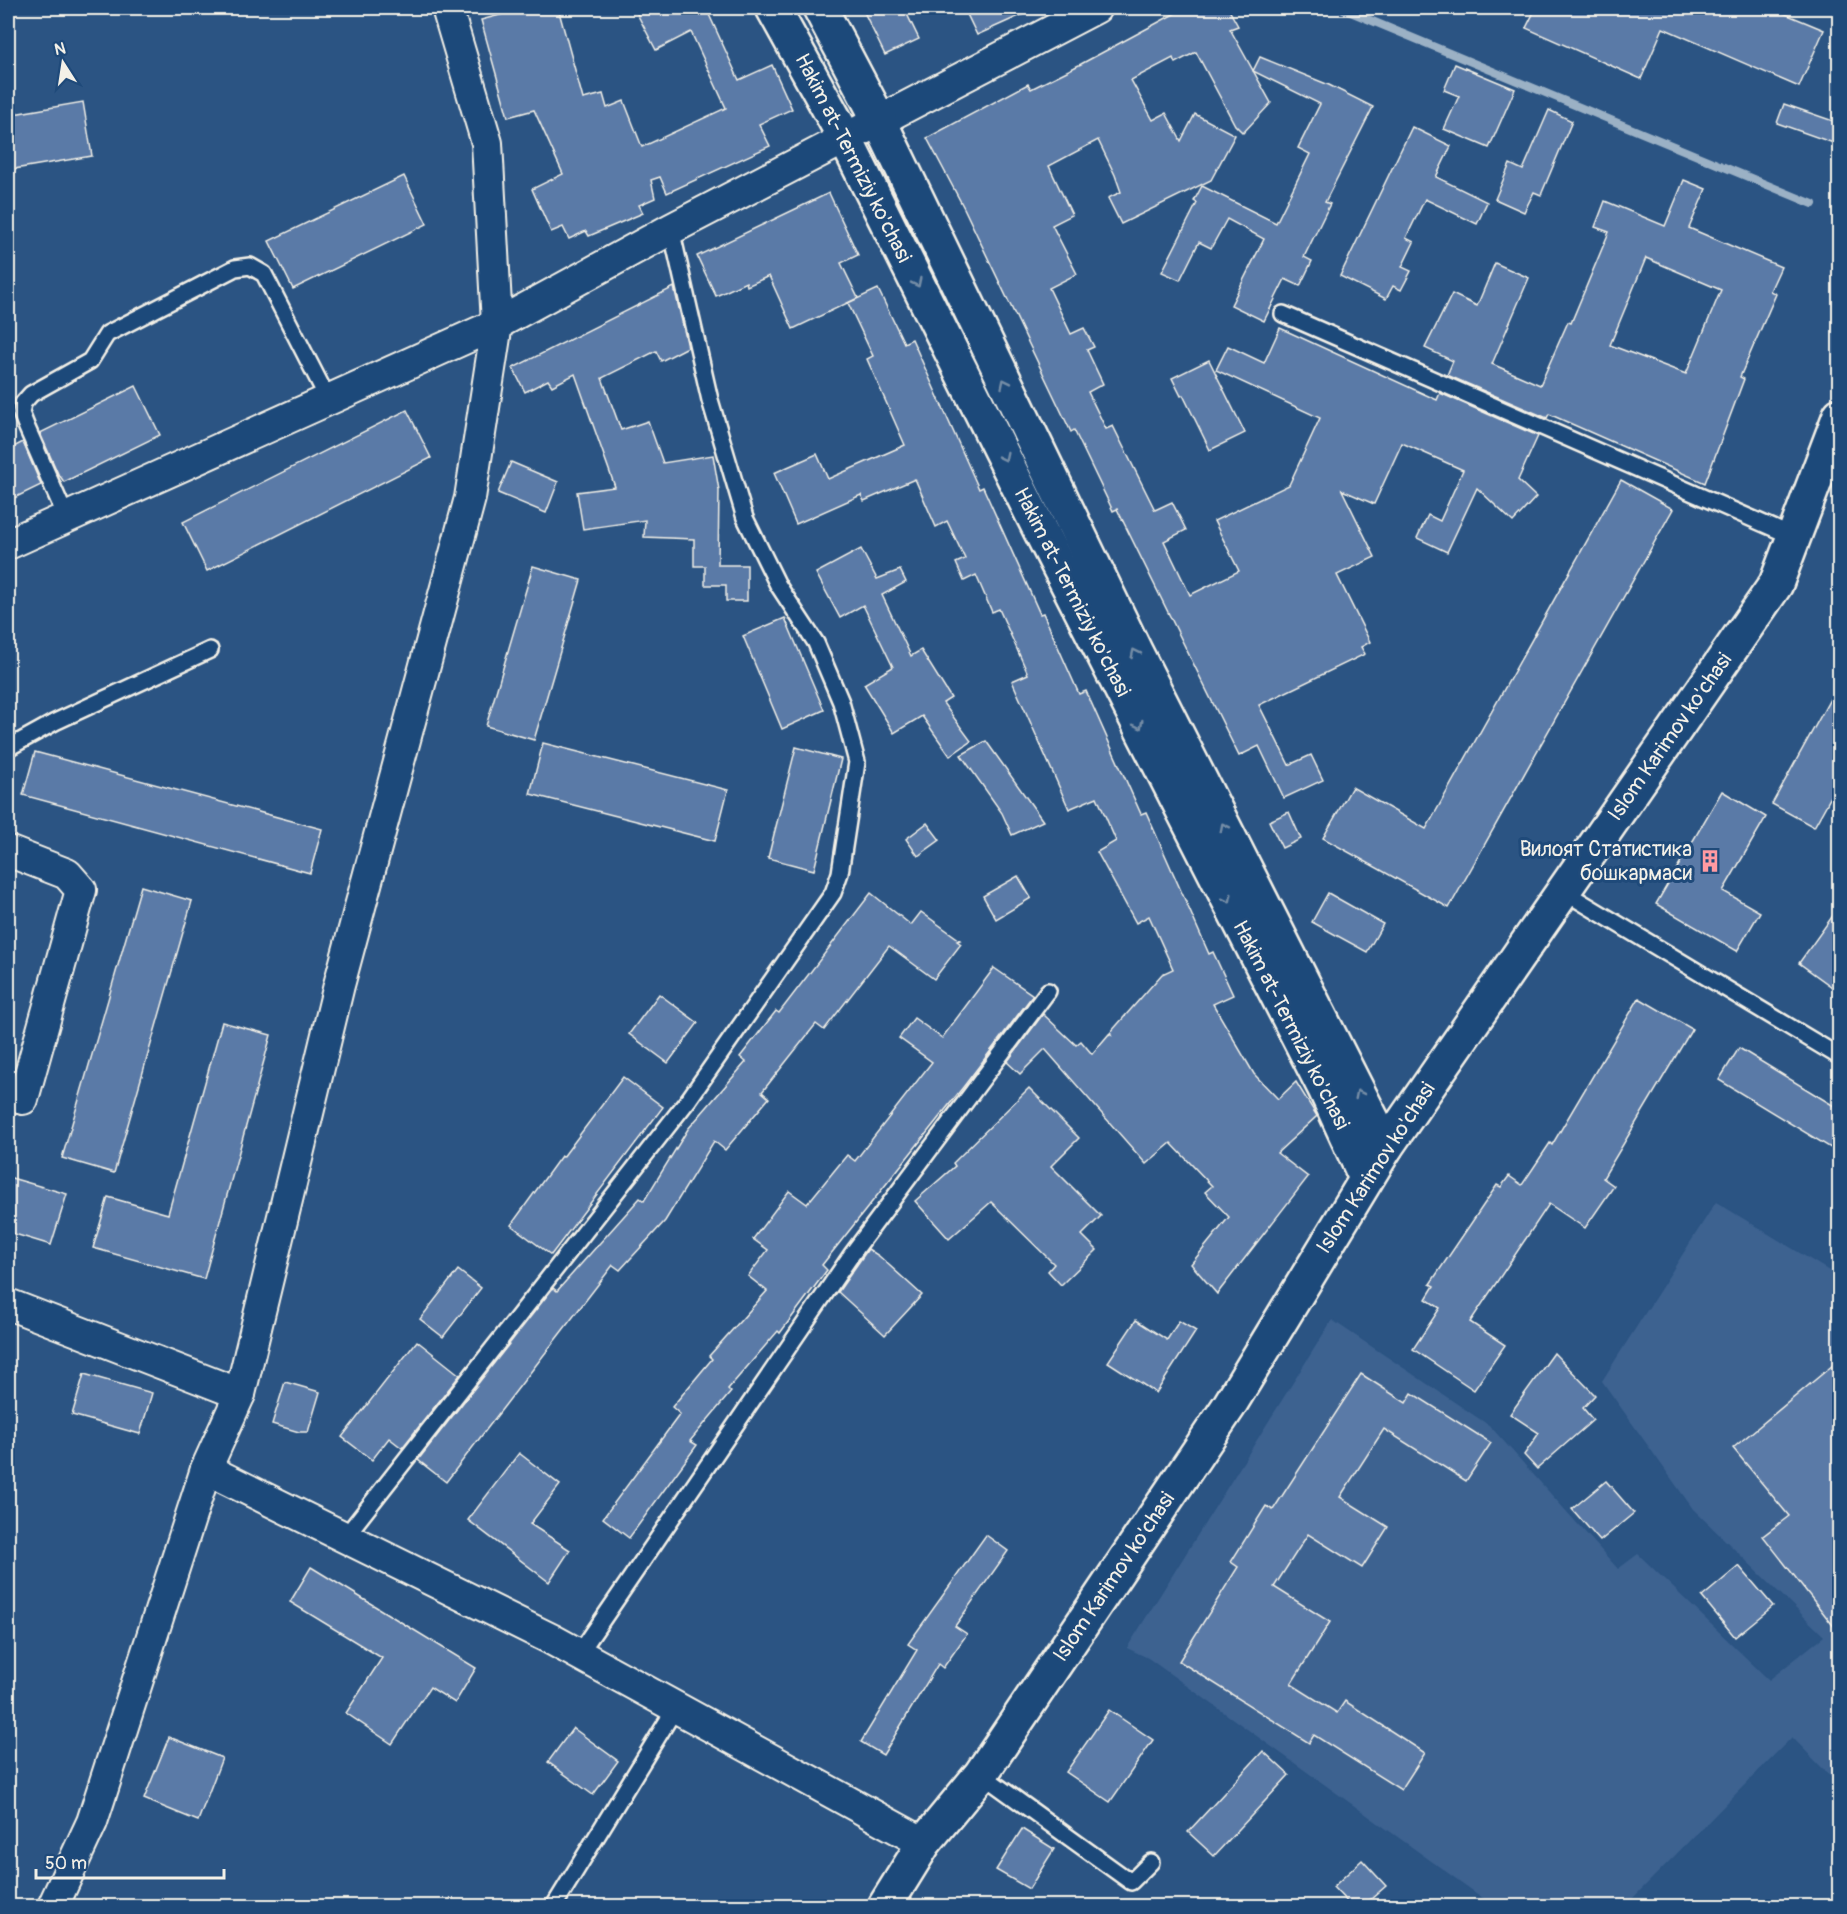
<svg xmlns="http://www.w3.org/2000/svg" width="1847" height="1914" font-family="Pangolin,sans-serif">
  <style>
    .built { fill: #3d6290 }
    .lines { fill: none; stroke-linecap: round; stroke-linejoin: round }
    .stream { stroke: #9bb1c5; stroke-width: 8 }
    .building { fill: #5a7aa7; stroke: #f4f1e8; stroke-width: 1.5; fill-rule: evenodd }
    .service-casing { stroke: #f4f1e8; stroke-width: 20 }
    .minor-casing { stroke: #f4f1e8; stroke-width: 34 }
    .secondary-casing { stroke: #f4f1e8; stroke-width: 38 }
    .service { stroke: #1f4a7a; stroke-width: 15 }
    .minor { stroke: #1f4a7a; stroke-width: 30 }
    .secondary { stroke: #1f4a7a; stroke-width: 33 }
    .oneway { stroke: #748da6 }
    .labels { text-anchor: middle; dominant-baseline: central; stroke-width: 6; stroke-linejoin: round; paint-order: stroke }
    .street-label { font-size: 21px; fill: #f4f1e8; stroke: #1f4a7a }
    .poi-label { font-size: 21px; fill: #f4f1e8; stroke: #1f4a7a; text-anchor: end }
  </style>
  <rect width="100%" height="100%" fill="#2b5483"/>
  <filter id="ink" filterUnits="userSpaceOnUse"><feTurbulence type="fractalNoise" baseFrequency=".0167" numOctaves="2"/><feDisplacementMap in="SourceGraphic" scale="12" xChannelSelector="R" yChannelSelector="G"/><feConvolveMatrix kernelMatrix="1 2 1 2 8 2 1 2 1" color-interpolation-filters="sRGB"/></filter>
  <g filter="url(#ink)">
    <!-- built -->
    <polygon class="built" points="1716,1202 1839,1277 1839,1785 1792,1737 1625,1906 1494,1906 1148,1658 1127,1648 1332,1320 1490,1426 1618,1569 1638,1554 1769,1680 1824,1636 1693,1509 1602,1381"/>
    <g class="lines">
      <!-- stream -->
      <polyline class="stream" points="1341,8 1813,204"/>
    </g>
    <!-- building -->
    <g class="building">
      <polygon points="526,8 558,8 583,99 603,94 607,108 624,101 642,147 726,108 691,32 656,50 634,8 706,8 739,80 772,65 792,109 759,124 770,146 667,193 660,177 651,180 655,198 639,205 643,213 589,236 586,231 569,239 563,227 551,232 532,189 563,174 534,110 508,117 481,20"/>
      <polygon points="862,8 904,8 919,39 885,55"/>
      <polygon points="964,8 1037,8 977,35"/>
      <polygon points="1185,8 1228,8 1238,26 1230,29 1271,103 1243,133 1235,125 1196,52 1175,63 1173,58 1131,80 1153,120 1166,113 1181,141 1195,114 1235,135 1211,180 1121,224 1108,198 1121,192 1115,175 1098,140 1049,166 1072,215 1052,225 1077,274 1049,288 1071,334 1084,328 1094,347 1087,350 1103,384 1088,392 1106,429 1113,426 1155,510 1172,502 1186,530 1164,541 1190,595 1239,571 1214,521 1289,485 1320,418 1216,370 1228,346 1264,363 1280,328 1437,400 1440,393 1538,436 1518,480 1536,497 1513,522 1477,488 1447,552 1417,538 1428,515 1440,521 1463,470 1402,443 1374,504 1342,490 1375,557 1337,575 1370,642 1361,647 1365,654 1259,705 1289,765 1311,755 1323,780 1284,798 1259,746 1239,756 1117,509 1113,511 1074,430 1071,432 964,208 927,138 1028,84 1031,89 1081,64"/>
      <polygon points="1536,8 1771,8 1824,30 1799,87 1663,28 1641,79 1526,28"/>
      <polygon points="1260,57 1329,85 1373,107 1325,202 1330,204 1304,257 1312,261 1300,286 1285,279 1264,321 1231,305 1264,239 1227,219 1211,248 1199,242 1180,280 1162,272 1197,203 1194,201 1202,186 1276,223 1310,154 1298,148 1320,104 1253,71"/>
      <polygon points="1455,64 1515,89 1489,148 1444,129 1459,96 1444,90"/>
      <polygon points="83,102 92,156 8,170 8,115"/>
      <polygon points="1784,104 1839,123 1839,145 1777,123"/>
      <polygon points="1549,110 1572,121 1541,195 1534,192 1524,212 1495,199 1510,164 1523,170"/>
      <polygon points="1412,127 1451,146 1436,177 1487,202 1477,224 1425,199 1406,238 1414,242 1402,267 1411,271 1401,290 1393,286 1386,299 1340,276"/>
      <polygon points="404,176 427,224 293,289 269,241"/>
      <path d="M1684 180 1706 189 1689 228 1781 267 1770 291 1776 294 1740 377 1744 379 1705 483 1549 414 1547 418 1447 375 1453 361 1425 348 1452 294 1477 306 1495 263 1529 278 1492 364 1540 385 1568 322 1571 323 1609 232 1595 227 1605 201 1665 226ZM1646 258 1721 290 1686 374 1610 345Z"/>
      <polygon points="829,193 858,255 841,263 858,298 793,329 769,276 747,286 746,282 716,296 697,256"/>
      <polygon points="674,287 688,347 661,361 656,351 602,378 621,430 648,421 663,463 713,455 719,490 718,565 747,565 747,601 726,601 726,585 705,585 705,566 694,566 694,539 644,537 645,520 583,529 577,492 615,487 575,374 552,386 548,380 525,392 513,368"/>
      <polygon points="878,289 904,343 912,339 979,489 983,487 1040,614 1043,613 1079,694 1086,691 1141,814 1146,812 1209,954 1213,952 1233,995 1213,1004 1254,1074 1278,1099 1296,1082 1317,1116 1277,1153 1308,1177 1217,1294 1191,1264 1229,1217 1205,1192 1212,1186 1171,1143 1146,1164 1045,1049 1020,1074 1007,1062 1043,1014 1076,1045 1081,1041 1092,1054 1109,1034 1111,1035 1110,1033 1162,974 1173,969 1149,916 1136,923 1097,852 1116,841 1097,797 1069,809 1012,681 1028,674 999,609 992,612 976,575 964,581 956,563 965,559 947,521 936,527 915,479 864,501 861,495 796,524 774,473 817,454 828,479 905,445 867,359 873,356 848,303"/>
      <polygon points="1209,360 1245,433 1210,450 1183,395 1181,396 1172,378"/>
      <polygon points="136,386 160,435 64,482 60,476 59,476 40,433"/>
      <polygon points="407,410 431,458 207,571 183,522"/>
      <polygon points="23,442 41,485 8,501 8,450"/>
      <polygon points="511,462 558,482 546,513 498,493"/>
      <polygon points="1621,480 1673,509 1449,908 1323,838 1352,787 1426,829"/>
      <polygon points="861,549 877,579 900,570 906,582 882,595 911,656 921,650 951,698 943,703 971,741 950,756 922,716 894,733 864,684 893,667 863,605 840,618 816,573"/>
      <polygon points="533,566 581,580 534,740 486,726"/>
      <polygon points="785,618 824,710 782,729 743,636"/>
      <polygon points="1839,683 1839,782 1814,827 1772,804"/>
      <polygon points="986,741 1043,821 1012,835 1002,813 961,755"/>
      <polygon points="543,743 728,790 715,841 530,794"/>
      <polygon points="796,747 841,759 814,870 768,858"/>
      <polygon points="35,752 322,829 310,873 23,795"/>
      <polygon points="1722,791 1766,817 1723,891 1760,912 1737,951 1656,904"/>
      <polygon points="1289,812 1301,839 1282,848 1269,821"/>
      <polygon points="927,823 940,840 918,856 906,839"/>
      <polygon points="1018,876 1031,898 996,919 983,896"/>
      <polygon points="141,886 192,901 114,1173 62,1158"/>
      <polygon points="871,893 911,925 921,912 960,940 957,941 961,944 934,979 889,946 824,1030 816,1024 762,1092 769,1098 725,1150 714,1141 665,1221 620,1270 613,1265 446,1482 418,1460 553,1288 557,1291 640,1198 644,1201 688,1129 746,1062 740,1057 776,1011 779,1013"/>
      <polygon points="1328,893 1383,924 1367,952 1312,922"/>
      <polygon points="1839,907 1839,992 1799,963"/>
      <polygon points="994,968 1033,995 964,1086 822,1265 827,1270 780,1333 778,1331 728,1389 731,1392 690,1441 697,1445 629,1538 603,1518 680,1414 672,1407 712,1359 709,1356 767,1291 748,1276 768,1250 753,1239 789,1191 807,1204 847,1155 855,1161 932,1062 899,1038 914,1018 942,1038"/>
      <polygon points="659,994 698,1023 668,1063 629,1034"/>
      <polygon points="1639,998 1692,1029 1603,1178 1614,1186 1585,1228 1549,1204 1470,1322 1505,1345 1474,1390 1413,1349 1440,1308 1426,1299 1434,1286 1430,1284 1497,1185 1501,1187 1509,1176 1522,1185 1550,1143 1552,1145"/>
      <polygon points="222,1022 271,1035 204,1279 93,1248 108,1197 168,1214"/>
      <polygon points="1739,1048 1839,1109 1839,1153 1719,1080"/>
      <polygon points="623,1077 663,1107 551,1255 511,1225 561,1156 563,1157"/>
      <polygon points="1029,1088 1079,1138 1051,1166 1101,1216 1082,1235 1097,1250 1061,1285 1048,1271 1054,1264 991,1202 949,1239 915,1201 955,1166 953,1163"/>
      <polygon points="8,1177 67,1194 51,1245 8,1232"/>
      <polygon points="868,1249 879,1256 922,1295 885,1335 838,1292"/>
      <polygon points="458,1270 481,1288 443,1337 420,1319"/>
      <polygon points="1136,1320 1167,1340 1179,1321 1196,1331 1156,1393 1108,1362"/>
      <polygon points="417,1341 460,1375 402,1448 389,1438 372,1460 342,1437"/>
      <polygon points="1554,1353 1595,1395 1583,1408 1593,1420 1537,1469 1524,1455 1539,1433 1510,1414"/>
      <polygon points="1839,1360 1839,1633 1763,1536 1789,1516 1733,1448"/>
      <polygon points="84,1374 152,1393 140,1434 72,1415"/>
      <polygon points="1361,1374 1406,1403 1412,1393 1491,1443 1466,1481 1384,1429 1340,1497 1388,1527 1362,1568 1308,1534 1274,1587 1330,1622 1291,1684 1337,1713 1345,1701 1425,1753 1401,1790 1314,1735 1309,1743 1179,1661 1238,1567 1231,1562 1266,1506 1273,1510"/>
      <polygon points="285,1382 320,1392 308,1432 299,1432 272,1424"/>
      <polygon points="519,1453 560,1485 530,1524 570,1550 549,1582 468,1520"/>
      <polygon points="1606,1481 1634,1513 1600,1541 1572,1509"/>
      <polygon points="986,1535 1008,1551 955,1626 967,1634 943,1668 938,1664 883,1755 861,1742 917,1650 908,1644"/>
      <polygon points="1739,1566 1773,1606 1735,1637 1702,1597"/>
      <polygon points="311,1567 476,1668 455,1703 430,1687 392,1744 346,1713 382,1658 290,1602"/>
      <polygon points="1109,1710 1153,1740 1110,1802 1066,1772"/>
      <polygon points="573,1728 618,1761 593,1795 548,1762"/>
      <polygon points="169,1737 222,1758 198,1821 144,1799"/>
      <polygon points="1263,1751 1289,1775 1214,1856 1188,1832"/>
      <polygon points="1022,1829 1054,1849 1029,1889 996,1870"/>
      <polygon points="1362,1860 1386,1886 1363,1906 1351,1906 1333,1887"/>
    </g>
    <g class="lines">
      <!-- service casing -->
      <g class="service-casing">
        <g id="service">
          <polyline points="1283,314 1794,537"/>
          <polyline points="66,517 27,428 21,413 23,403 31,394 90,361 107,334 235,268 250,266 264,274 328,399"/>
          <polyline points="8,748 55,722 210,650"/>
          <polyline points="1563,891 1840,1057"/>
          <polyline points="345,1537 689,1099 833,893 840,873 857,762 841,702 816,643 778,585 745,518 710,400 671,229"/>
          <polyline points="579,1654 852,1254 1048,991"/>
          <polyline points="981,1774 1131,1882 1151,1862"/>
          <polyline points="554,1906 676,1707"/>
        </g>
      </g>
      <!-- minor casing -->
      <g class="minor-casing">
        <g id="minor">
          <polyline points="8,544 497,324 671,229 1096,8"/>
          <polyline points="8,851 67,874 81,890 23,1099"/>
          <polyline points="8,1304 240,1394"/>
          <polyline points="206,1469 551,1639 924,1843"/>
          <polyline points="53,1906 92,1822 206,1469 240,1394 339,985 470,498 497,324 487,143 447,8"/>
        </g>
      </g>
      <!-- secondary casing -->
      <g class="secondary-casing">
        <g id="secondary">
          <polyline points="773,8 845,138 1040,530 1325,1089 1366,1178"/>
          <polyline points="820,8 879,120 1135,651 1386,1147"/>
          <polyline points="885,1906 924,1843 981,1774 1229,1406 1386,1147 1776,584 1840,415"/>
        </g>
      </g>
      <!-- service -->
      <use href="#service" class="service"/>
      <!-- minor -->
      <use href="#minor" class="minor"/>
      <!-- secondary -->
      <use href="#secondary" class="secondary"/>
    </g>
    <!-- one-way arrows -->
    <defs><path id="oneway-chevron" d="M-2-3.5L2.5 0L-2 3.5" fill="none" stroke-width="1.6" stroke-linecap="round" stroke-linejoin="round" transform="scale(1.5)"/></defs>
    <g class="oneway">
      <use href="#oneway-chevron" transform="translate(917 283) rotate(64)"/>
      <use href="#oneway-chevron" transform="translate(1005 383) rotate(-116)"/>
      <use href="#oneway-chevron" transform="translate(1004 457) rotate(64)"/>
      <use href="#oneway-chevron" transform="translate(1135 653) rotate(-116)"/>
      <use href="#oneway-chevron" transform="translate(1139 725) rotate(63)"/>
      <use href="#oneway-chevron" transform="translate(1224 827) rotate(-117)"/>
      <use href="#oneway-chevron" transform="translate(1228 899) rotate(63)"/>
      <use href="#oneway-chevron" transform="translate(1359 1094) rotate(-117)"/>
    </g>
  </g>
  <!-- icons -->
  <defs>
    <g id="building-bare" transform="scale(1.8)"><path d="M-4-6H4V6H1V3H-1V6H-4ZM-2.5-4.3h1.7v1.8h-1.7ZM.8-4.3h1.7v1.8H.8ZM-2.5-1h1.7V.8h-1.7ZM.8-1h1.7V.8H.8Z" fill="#ff9aa2" stroke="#1f4a7a" stroke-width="2.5" paint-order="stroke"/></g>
  </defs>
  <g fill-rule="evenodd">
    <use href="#building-bare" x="1710" y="861"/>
  </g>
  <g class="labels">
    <!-- street labels -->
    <g class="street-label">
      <text transform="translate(853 158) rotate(63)">Hakim at-Termiziy ko'chasi</text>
      <text transform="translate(1072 592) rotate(63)">Hakim at-Termiziy ko'chasi</text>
      <text transform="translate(1670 737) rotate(-55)">Islom Karimov ko'chasi</text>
      <text transform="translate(1291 1025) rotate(63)">Hakim at-Termiziy ko'chasi</text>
      <text transform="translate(1376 1168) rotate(-57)">Islom Karimov ko'chasi</text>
      <text transform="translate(1114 1577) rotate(-56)">Islom Karimov ko'chasi</text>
    </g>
    <!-- poi labels -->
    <g class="poi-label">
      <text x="1692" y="849">Вилоят Статистика<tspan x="1692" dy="24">бошкармаси</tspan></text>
    </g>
  </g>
  <!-- margin -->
  <rect width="1847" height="1914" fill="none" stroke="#1f4a7a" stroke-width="30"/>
  <rect x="15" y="15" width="1817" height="1884" fill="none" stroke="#f4f1e8" stroke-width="2" filter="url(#ink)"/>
  <!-- north arrow -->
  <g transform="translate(63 63) rotate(348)" stroke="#1f4a7a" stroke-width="4.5" paint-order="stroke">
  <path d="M0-4.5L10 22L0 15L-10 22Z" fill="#f4f1e8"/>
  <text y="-9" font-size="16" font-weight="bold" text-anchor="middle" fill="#f4f1e8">N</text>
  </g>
  <!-- scale -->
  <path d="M36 1869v9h188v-9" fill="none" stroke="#f4f1e8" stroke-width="3"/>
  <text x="45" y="1869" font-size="18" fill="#f4f1e8" stroke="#1f4a7a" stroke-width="4.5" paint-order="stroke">50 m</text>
</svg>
